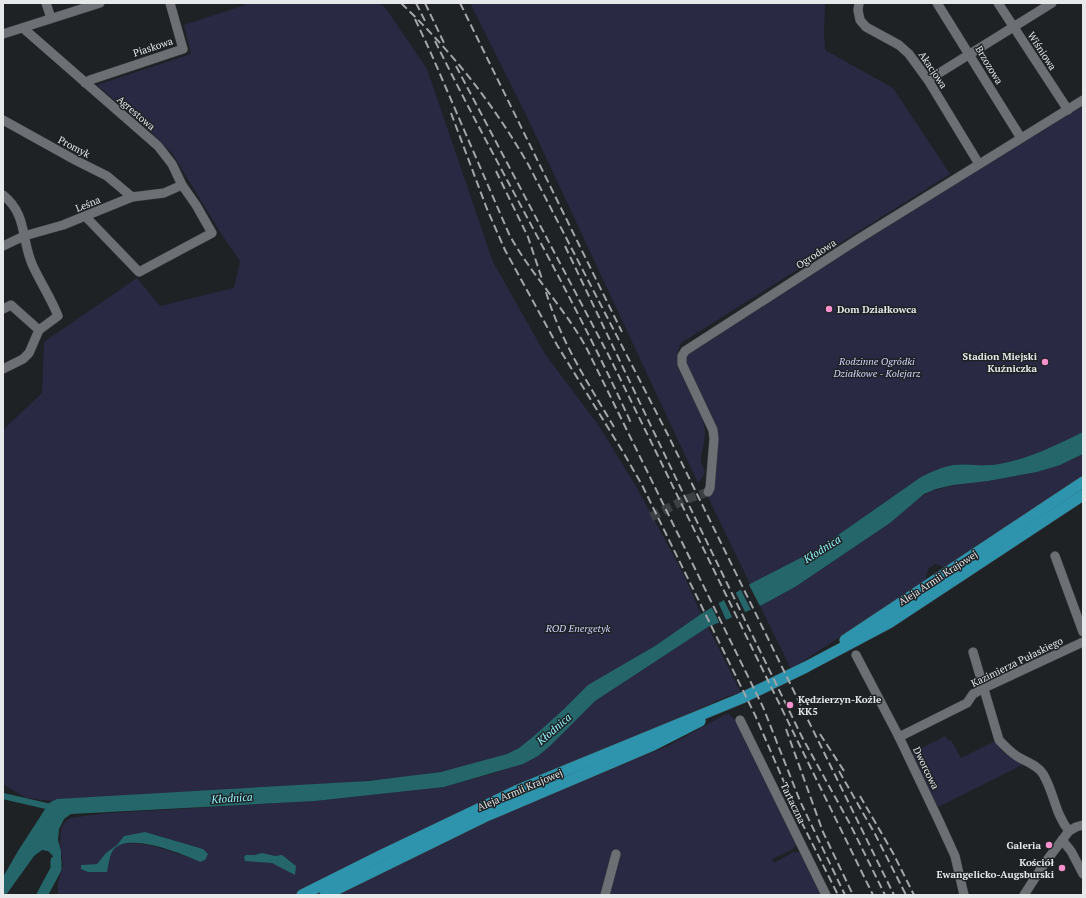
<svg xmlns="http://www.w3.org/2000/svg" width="1086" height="898" font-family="'PT Serif',serif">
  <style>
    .green { fill: #292943; fill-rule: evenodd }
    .water { fill: #25666b }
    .pier { fill: #1e2225 }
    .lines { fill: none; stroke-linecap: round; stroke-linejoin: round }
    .canal { stroke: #25666b; stroke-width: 6 }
    .river { stroke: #25666b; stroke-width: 11 }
    .minor-tunnel { stroke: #3c4043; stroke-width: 9; stroke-dasharray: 9 4.5; stroke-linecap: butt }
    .minor-casing { stroke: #393c3e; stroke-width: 10 }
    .major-casing { stroke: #393c3e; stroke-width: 12 }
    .minor { stroke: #6c7074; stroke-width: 9 }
    .major { stroke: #2e93ad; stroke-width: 11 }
    .rail { stroke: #a3a5a8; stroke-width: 2; stroke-dasharray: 8 4; stroke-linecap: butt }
    .poi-dot { fill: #f790cd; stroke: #1e2225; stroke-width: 1.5 }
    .labels { text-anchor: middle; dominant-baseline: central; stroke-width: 3; stroke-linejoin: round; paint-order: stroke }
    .street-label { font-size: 10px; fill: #e6e8ea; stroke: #1e2225 }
    .poi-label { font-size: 10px; font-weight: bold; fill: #e6e8ea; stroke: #1e2225; text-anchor: end }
    .park-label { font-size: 10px; font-style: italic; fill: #d2d4fd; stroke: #1e2225 }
    .water-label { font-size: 11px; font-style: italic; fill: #91f6ff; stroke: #1e2225 }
  </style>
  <rect width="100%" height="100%" fill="#1e2225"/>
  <!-- green -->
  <g class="green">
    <polygon points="244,3 381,3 389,13 427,69 493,262 545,354 599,426 637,488 684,575 701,614 629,664 529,744 507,754 456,769 413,776 343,783 52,801 26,798 3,784 3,430 42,393 44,342 137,278 160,306 234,288 240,261 222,235 172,153 156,137 97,85 191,54 184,25 245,5"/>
    <path d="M470 3H825L824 32 825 50 893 88 950 174 681 343C677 351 676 358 678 368 686 385 705 415 705 433 705 442 702 450 701 458 700 470 712 467 698 483L529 121Z"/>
    <path d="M1083 99V432C1056 445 1029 459 999 464 984 467 968 463 953 465 942 467 931 472 921 477L818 549 750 584 704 489 708 485 713 429 682 352 686 345Z"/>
    <polygon points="1083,454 1083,477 946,568 935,564 928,569 925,581 791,669 760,606 795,587 890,523 917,499 931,491 963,483 988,481 1037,472 1072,460"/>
    <path d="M708 627 741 693 728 696 656 728 360 863 296 895H58V884L63 865 60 844 61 830 64 823 70 818 107 813 315 801 444 787 498 772 538 756 595 701ZM145 832 203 849 200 862C182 855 130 833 114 849 108 855 111 865 106 872L81 865 97 864 106 853 117 845 124 836Z"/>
    <polygon points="729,714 735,720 797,843 795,847 793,849 772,859 774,863 794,852 800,853 821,895 337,895 502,815 670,745 724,715"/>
    <polygon points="945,736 949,741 951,740 961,758 995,741 1004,753 1024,764 938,807 911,754"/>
  </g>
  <!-- water -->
  <g class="water">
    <path d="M1083 432V454L1060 465 1037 472 988 481 953 485 936 489 924 494 890 523 795 587 760 606 708 627 595 701 550 746 538 756 523 764 444 787 315 801 71 814 64 819 59 829 58 840 61 851V864L57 875 50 873 54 865 53 856 48 851 42 850 34 856 6 895H3V877L18 851 49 803 57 799 368 781 441 772 507 754 519 748 534 736 563 710 588 685 655 646 701 614 750 584 818 549 921 477C931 472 942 467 953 465 968 463 984 467 999 464 1029 459 1056 445 1083 432Z"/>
    <path d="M145 832 203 849 208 854 205 860 200 862C183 854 130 832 114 849 109 855 109 865 107 872H88L81 869V865L97 864 106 853 117 845 124 836Z"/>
    <polygon points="262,853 275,856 282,855 296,866 295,875 272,863 245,861 244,857 246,855 255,855"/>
  </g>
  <!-- pier -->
  <g class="pier">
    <polygon points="748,583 761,608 752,612 740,588"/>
    <polygon points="735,591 746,614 733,619 723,598"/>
    <polygon points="718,602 727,622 720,624 711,606"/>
  </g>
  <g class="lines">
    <!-- canal -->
    <polyline class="canal" points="3,796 55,808"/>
    <!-- river -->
    <polyline class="river" points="42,895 56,869 56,861"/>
    <!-- minor-tunnel -->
    <polyline class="minor-tunnel" points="651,517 684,500 708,492"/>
    <!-- minor casing -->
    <g class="minor-casing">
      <g id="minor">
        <polyline points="46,3 51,18"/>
        <polyline points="859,3 858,10 860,20 866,27 899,45 909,54 928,80 979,164"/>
        <polyline points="937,3 1021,138"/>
        <polyline points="998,3 1068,110"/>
        <polyline points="23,28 158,146 172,164 182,185 196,205 212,233 139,272 86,217"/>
        <polyline points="3,34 100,3"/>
        <polyline points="928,80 1052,3"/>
        <polyline points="85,83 90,80 183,49 170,3"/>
        <polyline points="3,120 75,160 107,176 132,197"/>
        <path d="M3 195C27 214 21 238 32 264 40 282 51 298 58 316L39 330 29 353 23 359 3 369"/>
        <polyline points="3,246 24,236 63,225 132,197 164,193 182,185"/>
        <polyline points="3,309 11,305 39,330"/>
        <polyline points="708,492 710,488 714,439 713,430 682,364 682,356 685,351 860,238 1083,100"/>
        <polyline points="1055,556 1083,632"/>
        <path d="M973 652 999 740C1006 747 1012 754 1020 758 1029 763 1038 766 1043 774 1054 792 1055 814 1069 831"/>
        <polyline points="856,655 899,737 939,821 955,856 964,895"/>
        <polyline points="740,720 826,895"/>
        <polyline points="899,737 967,703 973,694 984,688 1083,642"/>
        <polyline points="1062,840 1071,851 1083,874"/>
        <polyline points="605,895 616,854"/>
        <polyline points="1024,895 1044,864 1069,831 1076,827 1083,825"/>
      </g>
    </g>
    <!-- major casing -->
    <g class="major-casing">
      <g id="major">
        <polyline points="845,640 1083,482"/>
        <polyline points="302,895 380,856 518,790 742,698 806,667 889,623 1083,495"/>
        <polyline points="325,895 484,817 651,746 700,721"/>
      </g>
    </g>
    <!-- minor -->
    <use href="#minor" class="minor"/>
    <!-- major -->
    <use href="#major" class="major"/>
    <!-- rail -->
    <g class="rail">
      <path d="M401 3C453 53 492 102 528 164L668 435 894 895"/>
      <polyline points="416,3 426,23"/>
      <polyline points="425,3 444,43"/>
      <polyline points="460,3 622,332"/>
      <path d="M415 19 430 51 509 234C531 275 565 308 587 349L763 707 800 801 845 895"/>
      <path d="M435 41C498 169 572 293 631 423"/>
      <polyline points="456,66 610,358 873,895"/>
      <polyline points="451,113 487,209 505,250 557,345 623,452 642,485 755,715 800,819 838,895"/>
      <polyline points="496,171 528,237 542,279"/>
      <polyline points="565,246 683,493 802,737 850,824 885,895"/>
      <path d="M546 292C561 342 588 383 614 427"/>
      <polyline points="786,729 823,832 853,895"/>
      <polyline points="820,734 846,774"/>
      <polyline points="839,771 875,834 906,895"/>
      <polyline points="860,796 893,853 914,895"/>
    </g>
  </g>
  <!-- markers -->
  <g class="poi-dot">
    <circle cx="829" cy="309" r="4"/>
    <circle cx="1045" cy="362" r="4"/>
    <circle cx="790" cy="705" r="4"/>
    <circle cx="1049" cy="845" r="4"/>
    <circle cx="1062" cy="868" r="4"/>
  </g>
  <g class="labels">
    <!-- street labels -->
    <g class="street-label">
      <text transform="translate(153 47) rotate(-18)">Piaskowa</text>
      <text transform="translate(1042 51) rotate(57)">Wiśniowa</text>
      <text transform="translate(989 65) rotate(59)">Brzozowa</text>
      <text transform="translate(933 70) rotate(56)">Akacjowa</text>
      <text transform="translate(136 113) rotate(41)">Agrestowa</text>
      <text transform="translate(74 147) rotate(28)">Promyk</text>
      <text transform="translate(88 204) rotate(-22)">Leśna</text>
      <text transform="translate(816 254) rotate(-33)">Ogrodowa</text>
      <text transform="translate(938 578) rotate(-33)">Aleja Armii Krajowej</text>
      <text transform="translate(1017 662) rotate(-26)">Kazimierza Pułaskiego</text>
      <text transform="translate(926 768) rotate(64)">Dworcowa</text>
      <text transform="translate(520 790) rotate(-23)">Aleja Armii Krajowej</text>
      <text transform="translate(793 803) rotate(64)">Tartaczna</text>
    </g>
    <!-- poi labels -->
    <g class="poi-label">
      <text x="837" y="309" text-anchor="start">Dom Działkowca</text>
      <text x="1037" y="356">Stadion Miejski<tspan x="1037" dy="12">Kuźniczka</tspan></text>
      <text x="798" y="699" text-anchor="start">Kędzierzyn-Koźle<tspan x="798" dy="12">KK5</tspan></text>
      <text x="1041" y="845">Galeria</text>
      <text x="1054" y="862">Kościół<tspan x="1054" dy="12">Ewangelicko-Augsburski</tspan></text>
    </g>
    <!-- park labels -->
    <g class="park-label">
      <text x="877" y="361">Rodzinne Ogródki<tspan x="877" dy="12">Działkowe - Kolejarz</tspan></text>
      <text x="578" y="628">ROD Energetyk</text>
    </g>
    <!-- water labels -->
    <g class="water-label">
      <text transform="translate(822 549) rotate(-32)">Kłodnica</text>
      <text transform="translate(554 729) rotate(-41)">Kłodnica</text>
      <text transform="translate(232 798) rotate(-4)">Kłodnica</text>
    </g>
  </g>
  <!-- border -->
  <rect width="1086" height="898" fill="none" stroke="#e6e8ea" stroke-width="8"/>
</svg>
